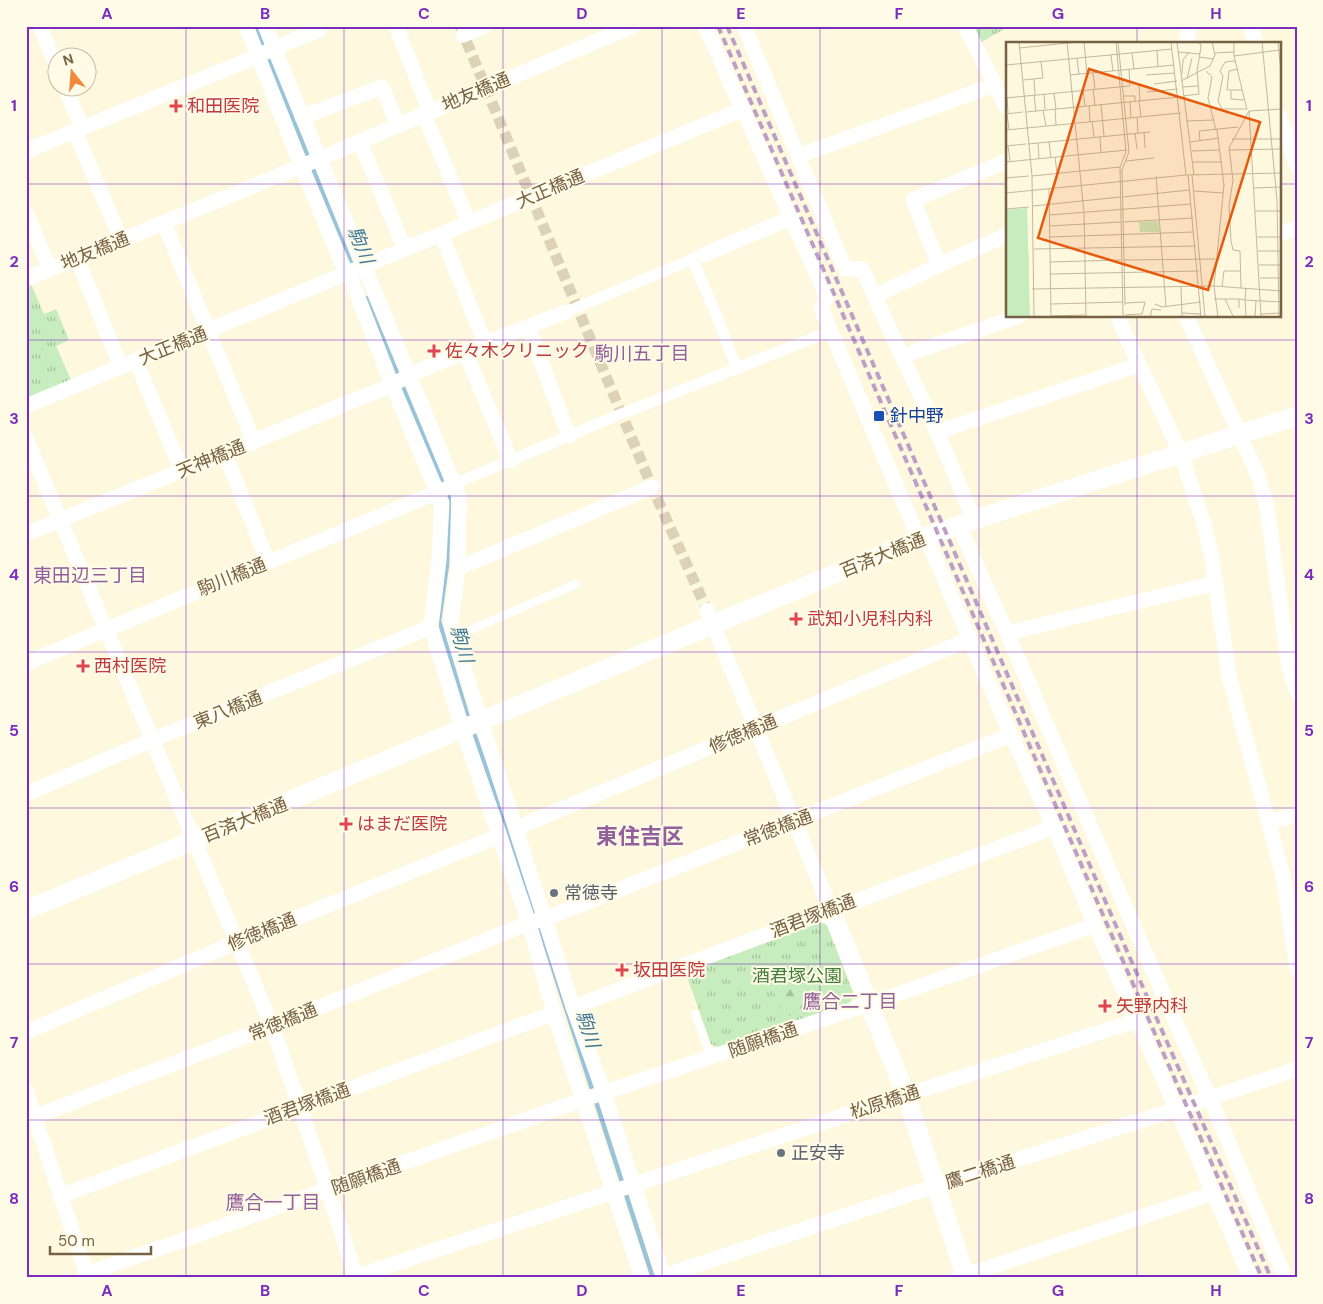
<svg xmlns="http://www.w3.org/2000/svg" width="1323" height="1304" font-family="'DM Sans','Noto Sans JP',sans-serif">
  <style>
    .grass { fill: url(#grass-tufts) }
    .forest { fill: url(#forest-firs) }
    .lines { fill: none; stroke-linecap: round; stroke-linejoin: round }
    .stream { stroke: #98c3db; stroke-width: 4.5 }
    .pedestrian-tunnel { stroke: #dcd2b8; stroke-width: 11; stroke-dasharray: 11 5.5; stroke-linecap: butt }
    .service { stroke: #fff; stroke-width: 8 }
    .pedestrian { stroke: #fff; stroke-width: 11 }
    .minor { stroke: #fff; stroke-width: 15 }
    .tertiary { stroke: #fff; stroke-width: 19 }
    .rail { stroke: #bd9ec7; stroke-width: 4; stroke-dasharray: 8 5; stroke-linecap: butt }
    .grid { fill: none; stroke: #7b2cbf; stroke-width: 1; stroke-opacity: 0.55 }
    .health-dot { fill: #e0444e; stroke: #fffbe7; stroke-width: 2 }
    .transit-dot { fill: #1a4fb4; stroke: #fffbe7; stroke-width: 2 }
    .worship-dot { fill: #6b7280; stroke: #fffbe7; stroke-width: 2 }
    .labels { text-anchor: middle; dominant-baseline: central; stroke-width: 4; stroke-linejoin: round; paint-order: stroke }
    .street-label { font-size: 18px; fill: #766145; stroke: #fffbe7 }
    .health-label { font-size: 18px; fill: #be3a42; stroke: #fffbe7; text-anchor: start }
    .transit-label { font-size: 18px; fill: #164399; stroke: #fffbe7; text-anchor: start }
    .worship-label { font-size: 18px; fill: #5b616d; stroke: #fffbe7; text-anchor: start }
    .park-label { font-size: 18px; fill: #427d3c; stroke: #fffbe7 }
    .water-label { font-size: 19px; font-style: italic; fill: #427a9a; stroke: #fffbe7 }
    .neighbourhood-label { font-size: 19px; fill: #92609a; stroke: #fffbe7 }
    .district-label { font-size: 22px; font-weight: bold; fill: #92609a; stroke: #fffbe7 }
    .inset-road { fill: none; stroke: #c4b79c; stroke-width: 1 }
    .view { fill: #e8590c; fill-opacity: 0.15; stroke: #e8590c; stroke-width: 2.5 }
    .inset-edge { fill: none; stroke: #766145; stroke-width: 2.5 }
    .neatline { fill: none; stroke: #7b2cbf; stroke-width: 2 }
    .grid-label { font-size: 16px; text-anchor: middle; font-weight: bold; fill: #7b2cbf }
  </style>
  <defs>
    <pattern id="grass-tufts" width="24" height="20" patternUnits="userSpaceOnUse" patternTransform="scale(1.25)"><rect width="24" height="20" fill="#c7ecbd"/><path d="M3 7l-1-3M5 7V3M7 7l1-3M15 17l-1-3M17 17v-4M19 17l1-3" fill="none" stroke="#a6c39b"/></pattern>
    <pattern id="forest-firs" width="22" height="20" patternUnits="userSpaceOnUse" patternTransform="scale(1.25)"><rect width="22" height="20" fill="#c7ecbd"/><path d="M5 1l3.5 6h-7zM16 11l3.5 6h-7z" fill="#a6c39b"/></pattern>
  </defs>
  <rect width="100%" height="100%" fill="#fef8df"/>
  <!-- grass -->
  <g class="grass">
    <polygon points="969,26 1010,26 978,44"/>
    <polygon points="30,282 44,314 56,309 69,340 56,346 71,380 26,400 26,283"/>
    <polygon points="819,922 827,925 854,995 849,1004 798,1021 795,1020 719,1048 711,1044 685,971"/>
  </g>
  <!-- forest -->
  <polygon class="forest" points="797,978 808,1009 783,1018 772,987"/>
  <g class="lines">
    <!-- stream -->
    <g class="stream">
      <polyline points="255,26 353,268"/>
      <polyline points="366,298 449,498 447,565 439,621 469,721"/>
      <polyline points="472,728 509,832 653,1278"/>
    </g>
    <!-- pedestrian-tunnel -->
    <polyline class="pedestrian-tunnel" points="460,26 652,487 707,610"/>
    <!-- service -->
    <g class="service">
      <polyline points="454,637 576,584"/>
      <polyline points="695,1014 711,1057"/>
    </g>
    <!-- pedestrian -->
    <g class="pedestrian">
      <polyline points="692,259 716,314 737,369"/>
      <polyline points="566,312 703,255"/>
      <polyline points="452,485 616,416 831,331"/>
    </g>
    <!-- minor -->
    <g class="minor">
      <polyline points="40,26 58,69"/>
      <polyline points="246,26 301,165 346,273 351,279 392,385 442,503 439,560 431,627 463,730 529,923 554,1013 642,1278"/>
      <polyline points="265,26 459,496 458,568 451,623 454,637 573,1007 604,1093 664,1278"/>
      <polyline points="396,26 430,112"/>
      <polyline points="705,26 827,297 821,308 919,539"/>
      <polyline points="744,26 845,269 862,269 937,432 974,520"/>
      <polyline points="965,26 1007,108"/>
      <polyline points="1250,26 1256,44"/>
      <polyline points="463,35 484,26"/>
      <polyline points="1186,44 1190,26"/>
      <polyline points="65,88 82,128"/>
      <polyline points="424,114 469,223"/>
      <polyline points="1279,115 1297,166"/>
      <polyline points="302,117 382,87 398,125"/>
      <polyline points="75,131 121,240"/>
      <polyline points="360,142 405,249"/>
      <polyline points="26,151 258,56 274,48 319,30"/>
      <polyline points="798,156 995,85"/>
      <polyline points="26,213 50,269"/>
      <polyline points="164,223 254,442"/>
      <polyline points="441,234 485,343"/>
      <polyline points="1279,234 1297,228"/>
      <polyline points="703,255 791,218"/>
      <polyline points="77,258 121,367"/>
      <polyline points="939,265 913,200 1007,161"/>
      <polyline points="26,279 302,166 633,26"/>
      <polyline points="875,296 939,265 1007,235"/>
      <polyline points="1117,316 1181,454 1204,524 1212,558 1229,676 1283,876 1297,969"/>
      <polyline points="1186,316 1258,475 1267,507 1289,667 1297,692"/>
      <polyline points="528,327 569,436"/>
      <polyline points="465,352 511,461"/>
      <polyline points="902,356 1020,316"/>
      <polyline points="136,361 182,471"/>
      <polyline points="26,406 743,109"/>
      <polyline points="937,432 1139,365"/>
      <polyline points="26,438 272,1026 328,1190 356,1278"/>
      <polyline points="225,454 268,562"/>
      <polyline points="959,526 1007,633 1170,1010 1210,1098 1285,1278"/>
      <polyline points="26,534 392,385 410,375 485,343 566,312"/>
      <polyline points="926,537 1011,735 1054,827 1095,925 1251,1278"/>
      <polyline points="458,568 652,487"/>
      <polyline points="707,610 831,910"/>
      <polyline points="1007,633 1216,583"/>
      <polyline points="26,663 445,489"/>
      <polyline points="26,794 152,740 431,627"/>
      <polyline points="1270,822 1297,814"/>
      <polyline points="516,828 970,639"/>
      <polyline points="573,1007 1054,827"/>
      <polyline points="26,1032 237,942 499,836"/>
      <polyline points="26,1091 88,1278"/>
      <polyline points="34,1117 272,1026 529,923 552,916 1011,735"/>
      <polyline points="60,1196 554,1013"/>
      <polyline points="86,1274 588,1098 869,1004 1095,925"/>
      <polyline points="663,1276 935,1186 1177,1109 1297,1069"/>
      <polyline points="351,1278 906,1095 1138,1020"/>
      <polyline points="957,1278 1214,1193"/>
    </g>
    <!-- tertiary -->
    <g class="tertiary">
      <polyline points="26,910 919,539 983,517 1297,416"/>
      <polyline points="831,910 906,1095 966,1278"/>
    </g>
    <!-- rail -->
    <g class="rail">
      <polyline points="718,26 1116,945 1262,1278"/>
      <polyline points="727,26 1123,942 1271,1278"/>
    </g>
  </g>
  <!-- grid -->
  <path class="grid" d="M186 26V1278M344 26V1278M503 26V1278M662 26V1278M820 26V1278M979 26V1278M1137 26V44M26 184H1007M1279 184H1297M1137 316V1278M26 340H1297M26 496H1297M26 652H1297M26 808H1297M26 964H1297M26 1120H1297"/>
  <!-- markers -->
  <g class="health-dot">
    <path d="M173.5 98.5h5v5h5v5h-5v5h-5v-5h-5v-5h5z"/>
    <path d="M431.5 343.5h5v5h5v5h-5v5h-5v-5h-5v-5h5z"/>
    <path d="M793.5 611.5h5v5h5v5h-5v5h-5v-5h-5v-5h5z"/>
    <path d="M80.5 658.5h5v5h5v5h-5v5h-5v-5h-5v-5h5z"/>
    <path d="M343.5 816.5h5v5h5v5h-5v5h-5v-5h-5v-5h5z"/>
    <path d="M619.5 962.5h5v5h5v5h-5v5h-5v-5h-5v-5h5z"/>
    <path d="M1102.5 998.5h5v5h5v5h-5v5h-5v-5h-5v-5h5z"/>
  </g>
  <rect class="transit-dot" x="873" y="410" width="12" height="12" rx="2.5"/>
  <g class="worship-dot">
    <circle cx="554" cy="893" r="5"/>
    <circle cx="781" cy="1153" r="5"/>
  </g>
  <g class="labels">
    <!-- street labels -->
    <g class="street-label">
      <text transform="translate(476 92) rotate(-23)">地友橋通</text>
      <text transform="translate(550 189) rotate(-23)">大正橋通</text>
      <text transform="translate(95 251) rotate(-22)">地友橋通</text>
      <text transform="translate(173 346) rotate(-22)">大正橋通</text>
      <text transform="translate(211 459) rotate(-22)">天神橋通</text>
      <text transform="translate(883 555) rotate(-22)">百済大橋通</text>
      <text transform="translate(232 577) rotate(-22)">駒川橋通</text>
      <text transform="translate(228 710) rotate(-22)">東八橋通</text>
      <text transform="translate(743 734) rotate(-23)">修徳橋通</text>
      <text transform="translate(245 820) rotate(-22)">百済大橋通</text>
      <text transform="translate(778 828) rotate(-21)">常徳橋通</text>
      <text transform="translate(813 916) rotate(-21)">酒君塚橋通</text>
      <text transform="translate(262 932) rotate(-22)">修徳橋通</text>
      <text transform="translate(283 1022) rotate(-22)">常徳橋通</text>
      <text transform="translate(763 1040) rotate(-19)">随願橋通</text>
      <text transform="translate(885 1102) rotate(-18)">松原橋通</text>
      <text transform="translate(307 1104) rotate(-20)">酒君塚橋通</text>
      <text transform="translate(980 1172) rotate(-18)">鷹二橋通</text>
      <text transform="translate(366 1177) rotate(-19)">随願橋通</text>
    </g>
    <!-- health labels -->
    <g class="health-label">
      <text x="187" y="106">和田医院</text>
      <text x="445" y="351">佐々木クリニック</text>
      <text x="807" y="619">武知小児科内科</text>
      <text x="94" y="666">西村医院</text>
      <text x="357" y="824">はまだ医院</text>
      <text x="633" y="970">坂田医院</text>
      <text x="1116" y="1006">矢野内科</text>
    </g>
    <!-- transit labels -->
    <g class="transit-label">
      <text x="890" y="416">針中野</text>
    </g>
    <!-- worship labels -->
    <g class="worship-label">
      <text x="564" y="893">常徳寺</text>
      <text x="791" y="1153">正安寺</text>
    </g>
    <!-- park labels -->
    <g class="park-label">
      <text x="797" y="976">酒君塚公園</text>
    </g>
    <!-- water labels -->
    <g class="water-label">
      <text transform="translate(361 245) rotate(68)">駒川</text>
      <text transform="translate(462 644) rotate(74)">駒川</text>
      <text transform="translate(588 1029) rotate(72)">駒川</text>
    </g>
    <!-- neighbourhood labels -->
    <g class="neighbourhood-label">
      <text x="642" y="353">駒川五丁目</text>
      <text x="90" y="575">東田辺三丁目</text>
      <text x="850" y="1001">鷹合二丁目</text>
      <text x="273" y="1202">鷹合一丁目</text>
    </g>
    <!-- district labels -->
    <g class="district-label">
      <text x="640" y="836">東住吉区</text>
    </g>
  </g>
  <!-- overview -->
  <g transform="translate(1006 42)">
    <rect width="275" height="275" fill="#fef8df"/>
    <path d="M21 166 24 275H0V168ZM152 179 154 190H134L133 180Z" fill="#c7ecbd"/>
    <path d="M17 176H21L23 229H17L18 205 11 188ZM17 231H23V275H18L16 270Z" fill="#c7ecbd"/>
    <path d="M0 186 13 206V275H0Z" fill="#c7ecbd"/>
    <path class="inset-road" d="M13 0 26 134 28 275M61 0 78 171 80 275M78 0 81 32M110 0 120 110 114 125 117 275M112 0 123 110 116 128 119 263M165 0 180 133M171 0 188 133M228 0V14L241 68M256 0 271 158 273 275M272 0 275 30M13 6 72 0M151 9 152 25M172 10 194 12M126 11 128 27M209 11 228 10M105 13 107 29M228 14 274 8M193 15 208 17M71 16 73 33M229 19 219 20 214 29 217 34 212 59 216 67H241M0 23 166 7M232 27 223 29 221 48H236M123 28 124 44M200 29 206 35 202 56 210 88M87 31 89 47M176 32 177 18 183 10M64 33 168 23M140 33 169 31M28 37 29 53M181 37 186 16M17 38 37 36 35 20M175 39 204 24 209 13 206 0M148 42 171 39M133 43 134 59M176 45 192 44M87 47 89 63M77 48 79 64M225 49V57L238 58M141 50 172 47M48 51 50 67M38 52 39 67M28 53 30 69M117 54H129V59M177 54 193 52 191 29 195 5 194 1 187 0M1 55 2 71M0 56 123 44M133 59 135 75M124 60 125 76M95 63 98 94M83 64 84 80M49 67 50 83M37 68 40 84M243 69 255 275M243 69 275 67M20 70 173 55M0 72 17 70M1 72 3 87M131 75 132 91M86 79 88 95M180 79 208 78M0 88 175 71M211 88 218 143 208 244 212 275M138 90 139 106M129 91 131 107M94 95 95 111M226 97H275M194 99 193 89 232 85M43 100 45 116M184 100 213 96M32 101 33 117M22 102 144 90M0 104 20 102M2 104 4 119M223 108 275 107M186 109 213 108M49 115 51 131M120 119 148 116M0 120 121 108M187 120H216M182 133 195 275M186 133 199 275M26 134 114 125M150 134 160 265M0 136 23 134M247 146 275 145M43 147 45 275M188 149 217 151M0 151 180 133 275 131M117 155 183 148M27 164 114 155M0 167 23 165M249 169H275M43 173 185 162M117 180 187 176M43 184 115 180M44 195 188 190M251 195H275M28 207 190 204M252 209H275M118 218 211 217M44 220 115 218M253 223H275M44 232 193 229M254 236H275M216 244 218 229H235M175 245 176 275M235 246 234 209 227 208 225 199 223 164 227 138 223 106 243 69M26 247 208 244 275 249M208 257H233V266M219 257 227 274M233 257 239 258 240 246M119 261 139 260 136 272 119 273M45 262 117 260M149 262 156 265 195 260M176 271 195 272M255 272 275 271M45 274 79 273M144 275 146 267 155 268M240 275 239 258 275 260M249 275 250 259"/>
    <path class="view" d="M83 27 254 80 202 248 32 196Z"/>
    <rect width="275" height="275" class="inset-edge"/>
  </g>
  <!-- border -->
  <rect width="1323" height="1304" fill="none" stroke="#fffbe7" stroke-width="55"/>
  <!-- north arrow -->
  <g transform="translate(72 72) rotate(343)"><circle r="24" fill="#fffbe7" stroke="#c8bda6"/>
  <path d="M0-4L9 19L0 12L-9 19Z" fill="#f1893b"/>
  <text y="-8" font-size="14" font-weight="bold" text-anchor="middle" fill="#766145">N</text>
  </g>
  <!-- scale -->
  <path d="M50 1246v8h101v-8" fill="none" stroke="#766145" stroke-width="2.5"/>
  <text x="58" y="1246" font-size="15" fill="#766145" stroke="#fffbe7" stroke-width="4" paint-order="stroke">50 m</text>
  <rect x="28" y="28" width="1268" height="1248" class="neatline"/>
  <g class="grid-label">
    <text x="107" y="19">A</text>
    <text x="265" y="19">B</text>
    <text x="424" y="19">C</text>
    <text x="582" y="19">D</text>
    <text x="741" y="19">E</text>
    <text x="899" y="19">F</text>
    <text x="1058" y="19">G</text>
    <text x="1216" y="19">H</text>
    <text x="14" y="111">1</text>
    <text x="1309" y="111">1</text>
    <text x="14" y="267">2</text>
    <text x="1309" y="267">2</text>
    <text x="14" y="424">3</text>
    <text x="1309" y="424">3</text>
    <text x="14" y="580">4</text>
    <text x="1309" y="580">4</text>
    <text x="14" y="736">5</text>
    <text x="1309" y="736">5</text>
    <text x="14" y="892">6</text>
    <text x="1309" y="892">6</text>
    <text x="14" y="1048">7</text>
    <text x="1309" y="1048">7</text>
    <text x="14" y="1204">8</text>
    <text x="1309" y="1204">8</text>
    <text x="107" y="1296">A</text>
    <text x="265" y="1296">B</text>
    <text x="424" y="1296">C</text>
    <text x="582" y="1296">D</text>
    <text x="741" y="1296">E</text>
    <text x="899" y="1296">F</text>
    <text x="1058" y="1296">G</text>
    <text x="1216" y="1296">H</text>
  </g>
</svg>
